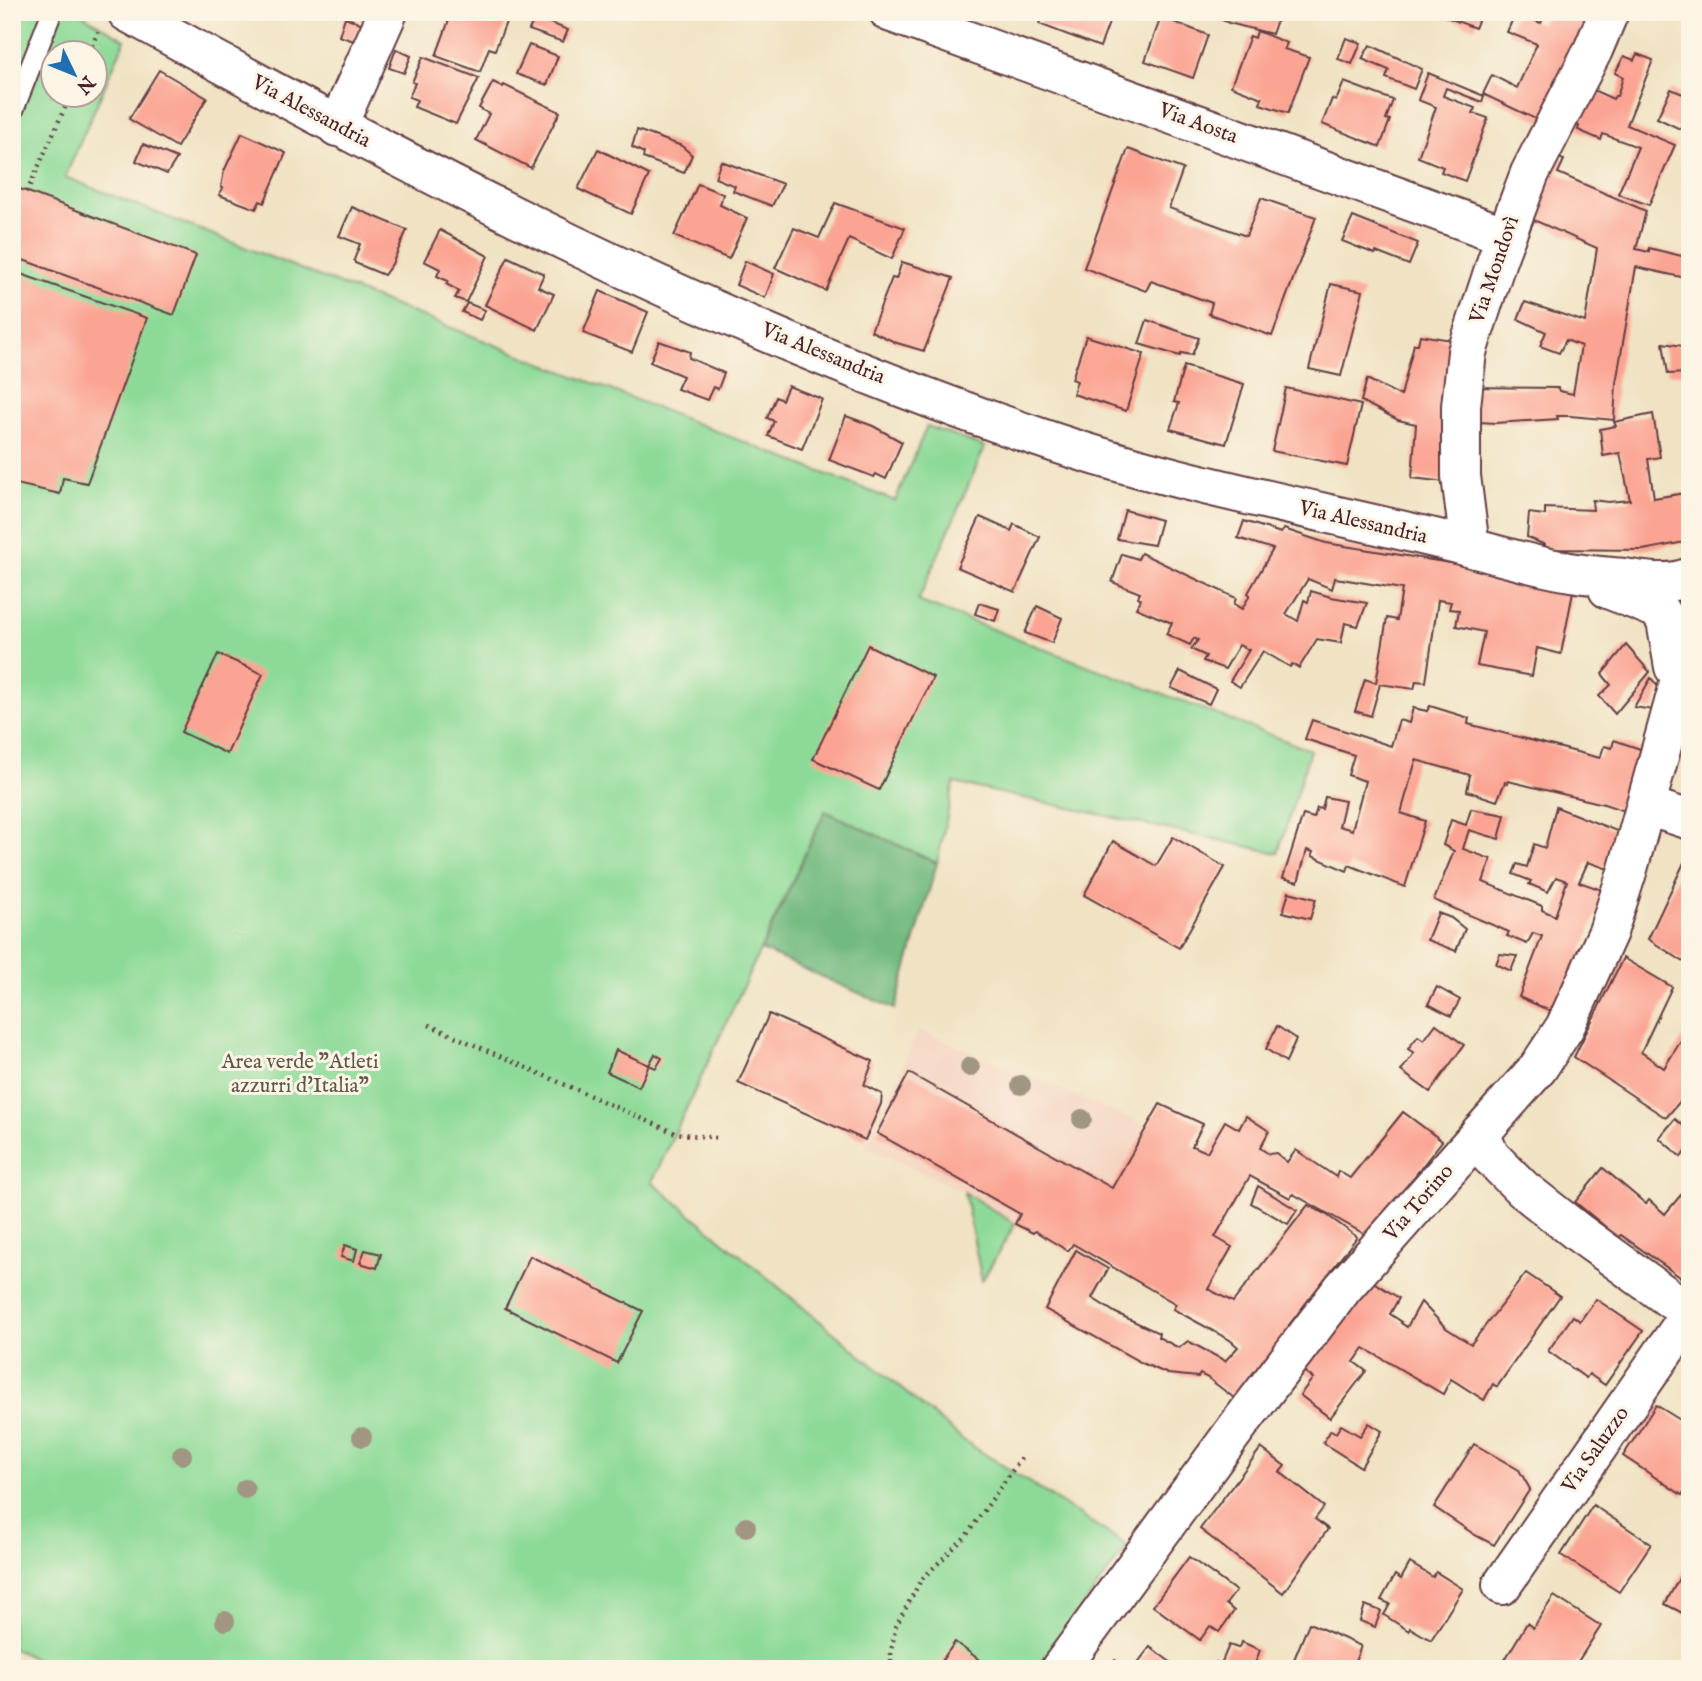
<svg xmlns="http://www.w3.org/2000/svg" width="1702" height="1681" font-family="'IM FELL English',serif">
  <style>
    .built { fill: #f4d3c0 }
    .green { fill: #8dda98; stroke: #6c7c62; stroke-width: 2; fill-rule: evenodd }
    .forest { fill: #72ba80; stroke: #5e6c56; stroke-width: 2 }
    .building { fill: #fba493 }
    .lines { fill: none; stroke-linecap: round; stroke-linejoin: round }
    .lane-casing { stroke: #633c42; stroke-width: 23 }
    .street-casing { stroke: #633c42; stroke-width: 42 }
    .path { stroke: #633c42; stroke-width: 4.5; stroke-dasharray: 2 5; stroke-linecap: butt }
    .lane { stroke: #fff; stroke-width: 19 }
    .street { stroke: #fff; stroke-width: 38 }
    .tree { fill: #a09682 }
    .labels { text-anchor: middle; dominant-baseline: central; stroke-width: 6; stroke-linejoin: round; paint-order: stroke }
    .street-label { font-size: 21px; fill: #4a1f2b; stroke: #fcf5e5 }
    .park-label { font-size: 21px; fill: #5e574c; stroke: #fcf5e5 }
  </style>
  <rect width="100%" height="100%" fill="#fcf5e5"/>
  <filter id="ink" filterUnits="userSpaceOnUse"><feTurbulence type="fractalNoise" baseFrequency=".0143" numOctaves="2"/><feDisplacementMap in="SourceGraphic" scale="14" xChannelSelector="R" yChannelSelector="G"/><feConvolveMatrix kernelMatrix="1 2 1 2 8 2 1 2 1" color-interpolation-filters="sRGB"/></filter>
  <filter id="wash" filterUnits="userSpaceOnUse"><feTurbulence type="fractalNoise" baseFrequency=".00686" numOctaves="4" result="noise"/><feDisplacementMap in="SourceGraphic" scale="28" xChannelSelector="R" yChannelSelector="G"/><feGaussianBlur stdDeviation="1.57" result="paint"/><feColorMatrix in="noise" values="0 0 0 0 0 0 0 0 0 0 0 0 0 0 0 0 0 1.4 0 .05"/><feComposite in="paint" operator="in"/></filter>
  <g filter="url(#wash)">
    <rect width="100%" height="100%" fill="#f0e2c3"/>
    <!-- built -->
    <polygon class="built" points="919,1030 1148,1126 1207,1152 1250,1176 1176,1304 1021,1215 1015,1224 964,1191 865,1147"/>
    <!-- green -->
    <g class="green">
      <path d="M12 12H78L125 40 65 177 895 501 927 426 985 447 918 601 1310 750 1278 853 954 783 937 863 825 811 652 1182 963 1440 1128 1546 1036 1669H56L12 1648ZM52 52H94V94H52Z"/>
      <polygon points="964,1192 1015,1224 982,1281 964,1191"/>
    </g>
    <!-- forest -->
    <polygon class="forest" points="825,811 937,863 895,1009 761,950"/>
    <g id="blocks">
      <!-- building -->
      <g class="building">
        <polygon points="452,12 503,12 500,20 506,22 495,50 489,48 480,72 436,56"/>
        <polygon points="1044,12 1131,12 1129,19 1113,12 1100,47 1039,24"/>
        <polygon points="1204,12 1275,12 1279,14 1272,34 1229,23"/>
        <polygon points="1433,12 1482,12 1475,28"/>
        <polygon points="1546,12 1600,12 1550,126 1483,94 1492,75 1517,88 1537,44 1507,32 1515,14 1541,23"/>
        <polygon points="345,17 363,24 357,42 339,36"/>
        <polygon points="535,17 568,30 563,42 529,30"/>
        <polygon points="1161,17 1208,35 1193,78 1145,61"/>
        <polygon points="1257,31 1287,43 1284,49 1309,57 1288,113 1260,104 1262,98 1231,86 1250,36 1255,38"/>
        <polygon points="1346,38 1361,43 1352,64 1338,59"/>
        <polygon points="529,45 558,56 547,85 516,74"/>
        <polygon points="1370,45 1422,69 1414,89 1386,78 1389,70 1362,59"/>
        <polygon points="396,49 411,56 404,73 389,68"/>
        <polygon points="1637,54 1653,60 1627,125 1675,145 1649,205 1618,194 1638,147 1603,134 1601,140 1578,130 1579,126 1564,119 1580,84 1613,99 1615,96 1617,96 1623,77 1615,73 1624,56 1634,60"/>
        <polygon points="423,57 479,78 456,124 414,107 417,100 409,97 415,83 412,82"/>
        <polygon points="159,70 207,98 177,147 129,119"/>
        <polygon points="1428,73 1484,96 1482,102 1446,88 1443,96 1475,108 1473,113 1488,118 1465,181 1441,172 1443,167 1418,157 1436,107 1418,100"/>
        <polygon points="493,82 503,87 504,85 560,112 531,168 476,140 489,114 479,108"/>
        <polygon points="1344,82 1393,100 1386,119 1390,120 1380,147 1322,124 1332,99 1336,101"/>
        <polygon points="1671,89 1690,97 1690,108 1680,129 1657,118"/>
        <polygon points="637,130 682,146 692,155 684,173 643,158 644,153 632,147"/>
        <polygon points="242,133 286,153 264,203 260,201 256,209 219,195 223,188 221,187 224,171"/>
        <polygon points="143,144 177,158 167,174 136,161"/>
        <polygon points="598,149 649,175 631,214 578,189"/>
        <polygon points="1128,149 1183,169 1169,208 1246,236 1261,198 1316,217 1272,336 1209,314 1212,303 1151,281 1146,291 1084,268"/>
        <polygon points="1549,154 1564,160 1558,173 1646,211 1636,249 1649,252 1649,248 1690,258 1690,279 1636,267 1616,383 1614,420 1570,416 1557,416 1558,419 1495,423 1463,421 1465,387 1558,388 1559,391 1573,394 1581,346 1566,340 1559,353 1540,346 1546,332 1518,319 1525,302 1585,322 1597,248 1534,220 1527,237 1521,242"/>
        <polygon points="721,161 783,184 772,206 733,191 735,186 715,178"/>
        <polygon points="698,184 723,194 720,205 747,218 729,259 674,236"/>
        <polygon points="12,186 196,255 174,315 12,256"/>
        <polygon points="835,203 905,228 892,259 849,239 826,291 775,268 794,228 819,238"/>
        <polygon points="352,207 407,230 392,264 384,275 355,263 354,260 360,244 339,236"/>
        <polygon points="1353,217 1418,243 1409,265 1376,252 1375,254 1342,241"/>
        <polygon points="440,230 488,256 466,302 455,298 459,291 446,284 448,281 437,276 440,269 424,261"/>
        <polygon points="508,257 544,274 538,287 554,294 537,330 485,305"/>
        <polygon points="745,261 774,274 765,298 736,285"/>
        <polygon points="902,262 953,278 924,351 897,343 871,331 892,278 896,279"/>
        <polygon points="12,271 147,318 87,483 63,478 60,494 12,483"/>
        <polygon points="1331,284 1363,291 1341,376 1309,369"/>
        <polygon points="600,291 648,312 632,352 583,333"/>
        <polygon points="467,303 485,310 480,320 462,312"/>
        <polygon points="1147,320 1199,338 1192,355 1181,353 1180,356 1139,344"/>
        <polygon points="1420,335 1458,341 1454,483 1412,478 1416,424 1398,420 1361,401 1367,379 1401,396 1414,344 1418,344"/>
        <polygon points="1086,336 1144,354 1126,411 1073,394 1077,381 1072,379"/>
        <polygon points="659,341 690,352 689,358 724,373 718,389 713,387 707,400 677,389 683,376 650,362"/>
        <polygon points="1663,343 1690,347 1690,367 1687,367 1687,373 1668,374"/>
        <polygon points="1184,366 1244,384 1226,444 1170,429 1179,403 1174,402"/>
        <polygon points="788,386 822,399 802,449 768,436 774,421 767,418 776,397 782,400"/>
        <polygon points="1286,388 1361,405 1347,466 1272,451"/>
        <polygon points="1653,414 1660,457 1648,459 1654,498 1685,493 1685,500 1690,499 1690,541 1643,550 1545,549 1545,545 1527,537 1529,513 1545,515 1545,508 1593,510 1592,500 1608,502 1630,500 1620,453 1603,456 1600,429 1616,426 1614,422"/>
        <polygon points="846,416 873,426 902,442 886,479 876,474 874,477 829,460"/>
        <polygon points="1125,510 1161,520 1154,545 1117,539"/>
        <polygon points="980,517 1011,531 1014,524 1040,537 1015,592 957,567"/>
        <polygon points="1244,521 1281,533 1284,529 1326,543 1544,578 1542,586 1573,592 1561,654 1537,648 1532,676 1477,666 1484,632 1456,626 1459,610 1449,609 1451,602 1438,600 1426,682 1416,681 1414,689 1380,684 1371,716 1355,711 1365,679 1376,683 1387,618 1397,620 1402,589 1335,578 1332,589 1308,579 1286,614 1298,621 1304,600 1308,602 1311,591 1331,597 1367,603 1358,626 1345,623 1341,643 1317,639 1299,668 1292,664 1290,667 1263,651 1240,687 1230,681 1249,650 1239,645 1225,669 1203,661 1206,656 1191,649 1198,640 1194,638 1190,645 1166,634 1172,623 1136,608 1141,599 1138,597 1140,593 1112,582 1122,554 1138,559 1141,553 1236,598 1234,604 1242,609 1250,595 1248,593 1273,549 1238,538"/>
        <polygon points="979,603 999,609 995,621 975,614"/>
        <polygon points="1037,606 1062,618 1052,643 1025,633"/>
        <polygon points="868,645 933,677 879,790 813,759"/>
        <polygon points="1626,645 1650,672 1615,714 1599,696 1611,685 1602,674"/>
        <polygon points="218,654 263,674 227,754 181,732"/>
        <polygon points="1180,671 1216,689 1209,704 1171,688"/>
        <polygon points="1651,678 1660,689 1653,710 1634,707"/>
        <polygon points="1430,706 1469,718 1468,724 1600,758 1604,746 1612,748 1614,740 1646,751 1628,812 1604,804 1508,781 1508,783 1505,782 1497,801 1467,791 1470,775 1416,760 1401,813 1425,821 1405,887 1349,865 1347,871 1312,856 1313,852 1307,850 1298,882 1283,878 1303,815 1314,818 1317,808 1322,809 1325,797 1345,801 1339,826 1352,830 1365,781 1348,775 1354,755 1305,739 1312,720 1391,746 1399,720 1409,723 1413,708 1427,711"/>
        <polygon points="1556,807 1622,833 1611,870 1588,862 1579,882 1605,891 1559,1015 1519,997 1542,936 1533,933 1527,944 1507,936 1509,932 1434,900 1454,851 1443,845 1451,820 1466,825 1471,809 1505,815 1499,839 1469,830 1463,849 1491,859 1483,882 1542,906 1542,910 1555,916 1567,881 1556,877 1548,892 1529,884 1531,881 1513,874 1517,864 1527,867 1534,844 1545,848"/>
        <polygon points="1173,837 1225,867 1179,948 1084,895 1113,841 1156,866"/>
        <polygon points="1690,850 1690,966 1648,939"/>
        <polygon points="1289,892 1316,899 1310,919 1283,912"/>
        <polygon points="1438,913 1451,918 1465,929 1456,951 1427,940"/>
        <polygon points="1500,954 1517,956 1511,971 1496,964"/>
        <polygon points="1623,958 1672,987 1641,1052 1664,1068 1690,1026 1690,1106 1681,1100 1666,1118 1574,1057"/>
        <polygon points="1437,987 1460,1000 1451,1016 1428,1004"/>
        <polygon points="769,1014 873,1061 864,1085 882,1094 881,1104 865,1140 738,1083"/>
        <polygon points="1436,1024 1464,1045 1430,1092 1401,1071 1414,1053 1408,1049 1418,1036 1424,1040"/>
        <polygon points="1277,1026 1296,1039 1286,1062 1266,1049"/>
        <polygon points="616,1050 649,1065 655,1054 662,1058 656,1068 649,1065 639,1087 607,1072"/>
        <polygon points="909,1073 1112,1188 1160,1104 1203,1124 1192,1146 1207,1152 1225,1121 1239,1129 1246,1116 1269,1131 1260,1148 1269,1154 1276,1153 1287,1162 1296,1150 1336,1177 1338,1171 1350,1178 1403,1112 1442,1141 1368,1236 1293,1194 1290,1198 1250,1176 1215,1237 1232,1247 1208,1289 1233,1302 1308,1205 1327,1215 1357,1237 1289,1325 1292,1328 1238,1397 1236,1396 1234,1398 1208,1378 1200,1374 1198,1377 1168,1374 1142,1363 1045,1309 1076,1250 1108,1269 1092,1298 1116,1313 1159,1333 1158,1337 1179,1348 1188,1341 1225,1361 1238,1347 1230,1340 1173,1309 1176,1304 1073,1244 1068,1251 1035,1231 1033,1233 1015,1224 1020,1214 877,1133"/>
        <polygon points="1675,1119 1690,1131 1690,1146 1681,1157 1659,1138"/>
        <polygon points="1603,1168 1646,1204 1649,1200 1665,1214 1690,1184 1690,1284 1621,1235 1618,1237 1575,1202"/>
        <polygon points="1258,1186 1297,1210 1288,1224 1251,1203"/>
        <polygon points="345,1245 357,1249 354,1261 341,1257"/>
        <polygon points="365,1250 381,1254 377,1268 360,1263"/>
        <polygon points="530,1256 643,1311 617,1363 505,1308"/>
        <polygon points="1526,1273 1560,1296 1497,1387 1493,1384 1484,1400 1451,1379 1443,1394 1364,1348 1354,1362 1366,1371 1330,1418 1300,1395 1313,1378 1302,1370 1370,1280 1399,1298 1390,1314 1402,1322 1401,1323 1407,1327 1421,1302 1446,1328 1471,1344"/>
        <polygon points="1596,1299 1643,1331 1605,1385 1589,1374 1586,1378 1548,1351 1573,1316 1580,1321"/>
        <polygon points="1656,1405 1690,1426 1690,1483 1682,1495 1623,1456"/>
        <polygon points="1369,1423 1382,1431 1361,1467 1323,1443 1331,1430 1336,1433 1341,1425 1360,1436"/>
        <polygon points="1474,1444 1519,1470 1530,1489 1494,1545 1475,1535 1434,1507"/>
        <polygon points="1261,1448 1285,1466 1280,1472 1324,1507 1315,1519 1328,1529 1283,1593 1200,1529"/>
        <polygon points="1593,1505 1651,1544 1619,1592 1561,1555"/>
        <polygon points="1189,1557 1236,1591 1226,1604 1234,1611 1219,1632 1210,1626 1200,1640 1153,1606"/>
        <polygon points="1690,1558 1690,1617 1665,1604"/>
        <polygon points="1410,1563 1433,1577 1436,1572 1463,1589 1431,1640 1410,1628 1409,1631 1384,1615 1390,1604 1381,1600 1395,1575 1401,1579"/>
        <polygon points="1554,1596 1601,1626 1573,1669 1512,1669 1503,1663 1527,1623 1533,1628"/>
        <polygon points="1365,1605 1381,1611 1375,1627 1360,1621"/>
        <polygon points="1309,1623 1361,1646 1352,1669 1290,1669"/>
        <polygon points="955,1642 992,1669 936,1669"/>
        <polygon points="1242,1642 1260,1650 1253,1669 1213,1669 1216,1662 1221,1664 1229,1645 1238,1648"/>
        <polygon points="1150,1647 1180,1669 1133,1669"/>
        <polygon points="1115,1660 1128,1669 1108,1669"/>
      </g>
    </g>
  </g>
  <g filter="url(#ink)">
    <use href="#blocks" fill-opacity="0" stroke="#633c42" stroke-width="2"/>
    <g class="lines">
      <!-- lane casing -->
      <g class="lane-casing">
        <polyline id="lane" points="12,114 52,12"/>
      </g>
      <!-- street casing -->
      <g class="street-casing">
        <g id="street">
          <path d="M127 12C420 173 717 328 1035 436 1165 481 1300 506 1434 538 1478 549 1521 563 1565 571 1584 575 1604 576 1624 578 1646 581 1668 586 1690 577"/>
          <polyline points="889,12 1506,236"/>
          <polyline points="337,127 388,12"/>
          <polyline points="1470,547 1461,476 1461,406 1467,352 1498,257 1530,173 1593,50 1609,12"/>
          <polyline points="1608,589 1658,609 1666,621 1674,667"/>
          <polyline points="1647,806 1690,820"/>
          <polyline points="1480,1133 1490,1156 1523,1189 1579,1233 1690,1313"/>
          <polyline points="1502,1585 1690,1314"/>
          <polyline points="1060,1669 1238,1426 1343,1288 1538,1068 1565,1027 1608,932 1628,869 1678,688 1688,624"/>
        </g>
      </g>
      <!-- path -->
      <g class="path">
        <polyline points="89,52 98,32"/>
        <polyline points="27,192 71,94"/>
        <polyline points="429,1025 675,1133 717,1138"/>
        <polyline points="12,1663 23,1669"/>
        <polyline points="891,1669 891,1652 896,1626 921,1580 966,1536 1022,1457"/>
      </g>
      <!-- lane -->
      <use href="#lane" class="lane"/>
      <!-- street -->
      <use href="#street" class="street"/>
    </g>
    <!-- trees -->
    <g class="tree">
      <circle cx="970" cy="1067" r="10"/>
      <circle cx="1021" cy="1085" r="10"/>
      <circle cx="1082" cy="1119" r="10"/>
      <circle cx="362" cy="1437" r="10"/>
      <circle cx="182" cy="1455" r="10"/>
      <circle cx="245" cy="1489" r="10"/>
      <circle cx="746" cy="1527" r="10"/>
      <circle cx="225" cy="1621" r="10"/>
    </g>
  </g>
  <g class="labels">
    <!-- street labels -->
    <g class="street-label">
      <text transform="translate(311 112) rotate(28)">Via Alessandria</text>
      <text transform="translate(1198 124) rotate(20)">Via Aosta</text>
      <text transform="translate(1495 270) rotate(-71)">Via Mondovì</text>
      <text transform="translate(823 354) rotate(22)">Via Alessandria</text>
      <text transform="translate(1363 523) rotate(13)">Via Alessandria</text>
      <text transform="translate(1419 1203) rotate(-49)">Via Torino</text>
      <text transform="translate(1596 1450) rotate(-55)">Via Saluzzo</text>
    </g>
    <!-- park labels -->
    <g class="park-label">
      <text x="300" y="1062">Area verde "Atleti<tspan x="300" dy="24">azzurri d'Italia"</tspan></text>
    </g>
  </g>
  <!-- margin -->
  <rect width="1702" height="1681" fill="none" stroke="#fcf5e5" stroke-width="42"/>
  <!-- north arrow -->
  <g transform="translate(74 74) rotate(133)"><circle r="33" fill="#fcf5e5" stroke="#b59f9b" stroke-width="2"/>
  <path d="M0-5L12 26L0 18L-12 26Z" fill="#1f6fb2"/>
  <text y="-10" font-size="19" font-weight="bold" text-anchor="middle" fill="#4a1f2b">N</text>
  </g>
</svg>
